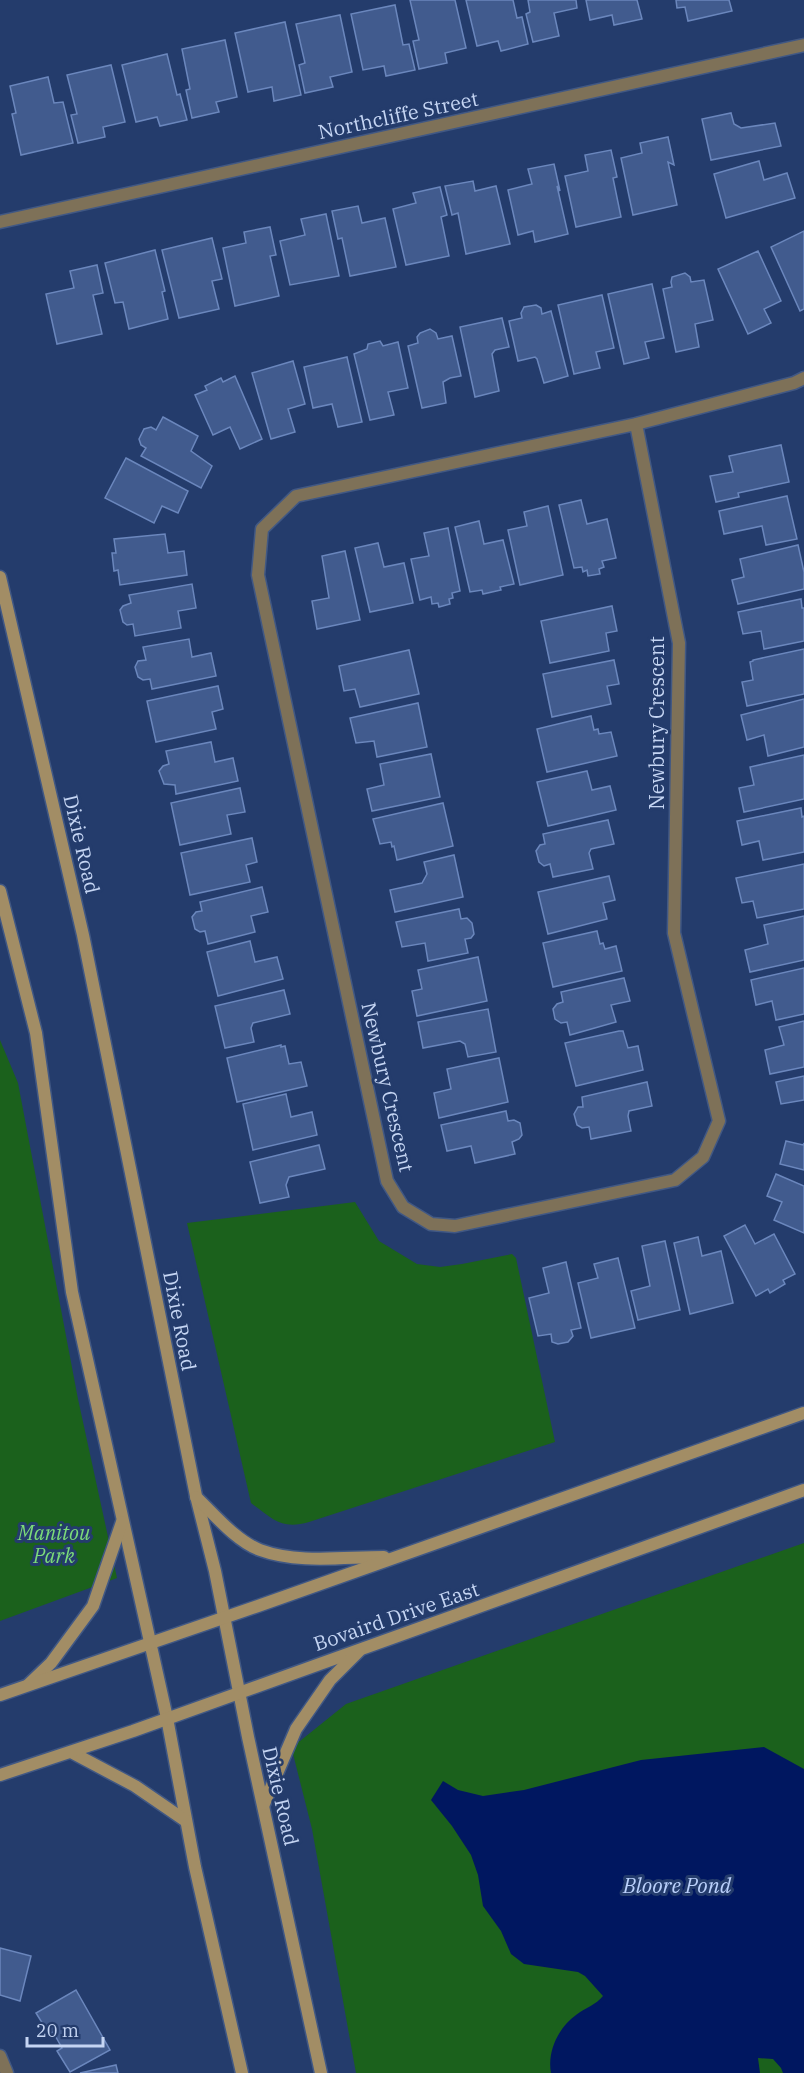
<svg xmlns="http://www.w3.org/2000/svg" width="804" height="2073" font-family="'IBM Plex Serif',serif">
  <style>
    .green { fill: #1b611c }
    .water { fill: #001760 }
    .building { fill: #415b8e; stroke: #6b87bd; stroke-width: 1.5 }
    .lines { fill: none; stroke-linecap: round; stroke-linejoin: round }
    .minor-casing { stroke: #415884; stroke-width: 15 }
    .secondary-casing { stroke: #415884; stroke-width: 15 }
    .minor { stroke: #7e7158; stroke-width: 12 }
    .secondary { stroke: #a28d65; stroke-width: 12 }
    .labels { text-anchor: middle; dominant-baseline: central; stroke-width: 6; stroke-linejoin: round; paint-order: stroke }
    .street-label { font-size: 20px; fill: #c5d5f3; stroke: #243c6c }
    .park-label { font-size: 20px; font-style: italic; fill: #7cdb79; stroke: #243c6c }
    .water-label { font-size: 21px; font-style: italic; fill: #bbd1fc; stroke: #243c6c }
  </style>
  <rect width="100%" height="100%" fill="#243c6c"/>
  <!-- green -->
  <g class="green">
    <polygon points="0,1040 18,1083 78,1399 117,1578 0,1621"/>
    <path d="M355 1202 379 1241 417 1264 440 1267 462 1264 512 1254 516 1258 555 1442 309 1522C281 1530 273 1519 251 1503L187 1223Z"/>
    <polygon points="804,1543 804,2073 356,2073 312,1829 290,1742 300,1741 346,1704"/>
  </g>
  <!-- water -->
  <path class="water" d="M764 1747 804 1769V2073H783L781 2068 773 2059 758 2058 760 2073H551C547 2052 558 2028 576 2015 585 2008 596 2005 603 1996L585 1976 578 1972 524 1964 511 1954 501 1931 483 1906 478 1875 471 1855 452 1826 431 1800 443 1781 458 1790 483 1796 524 1790 641 1760Z"/>
  <!-- building -->
  <g class="building">
    <polygon points="410,0 455,0 466,48 445,53 447,63 419,69 413,41 419,40"/>
    <polygon points="466,0 513,0 517,18 522,17 528,44 501,51 498,41 477,46"/>
    <polygon points="528,0 576,0 577,8 554,13 559,36 533,42 526,14 530,12"/>
    <polygon points="586,0 637,0 642,19 614,25 612,15 590,20"/>
    <polygon points="676,0 729,0 732,11 688,21 685,7 677,8"/>
    <polygon points="395,5 403,45 409,44 415,70 386,76 384,66 363,70 351,14"/>
    <polygon points="340,15 352,72 330,77 333,87 305,93 299,65 305,63 296,24"/>
    <polygon points="285,22 301,95 274,101 272,87 248,92 235,33"/>
    <polygon points="225,40 237,97 216,102 219,112 192,118 186,90 190,89 182,49"/>
    <polygon points="167,54 177,95 180,94 187,120 160,126 157,117 136,122 122,65"/>
    <polygon points="111,65 125,122 103,127 105,137 78,143 71,115 77,114 67,75"/>
    <polygon points="48,77 54,103 63,102 73,143 21,155 12,114 16,113 10,86"/>
    <polygon points="731,113 734,124 741,128 775,123 781,146 711,160 702,119"/>
    <polygon points="668,137 674,165 668,162 677,205 633,215 621,158 642,153 640,143"/>
    <polygon points="611,150 617,177 613,178 621,217 576,227 565,176 588,171 585,155"/>
    <polygon points="759,161 764,180 787,173 795,198 726,218 714,174"/>
    <polygon points="554,164 560,191 557,186 568,234 535,242 533,231 518,235 508,190 532,184 528,169"/>
    <polygon points="473,181 475,191 496,186 510,244 466,254 458,213 452,215 445,186"/>
    <polygon points="440,187 447,215 441,217 449,256 406,265 393,209 416,203 413,193"/>
    <polygon points="358,206 362,223 385,218 396,267 350,276 342,238 338,239 332,211"/>
    <polygon points="326,214 339,276 290,285 280,241 305,235 301,219"/>
    <polygon points="270,227 276,255 270,256 279,296 235,306 223,248 246,243 244,232"/>
    <polygon points="804,231 804,309 800,311 771,247"/>
    <polygon points="212,238 222,279 212,281 219,309 179,318 162,250"/>
    <polygon points="155,250 165,291 162,292 168,319 129,329 123,302 115,303 105,263"/>
    <polygon points="758,251 781,301 764,309 771,323 748,334 718,269"/>
    <polygon points="97,265 103,293 93,295 102,334 57,344 46,294 74,288 70,271"/>
    <polygon points="685,273 690,277 691,282 704,280 713,320 695,324 699,347 676,352 663,289 672,287 671,282 672,277"/>
    <polygon points="652,284 664,338 645,342 649,358 624,364 608,294"/>
    <polygon points="602,295 614,348 596,352 600,368 574,374 558,305"/>
    <polygon points="536,305 541,308 542,314 551,311 568,376 544,383 537,359 535,357 518,361 509,321 522,318 521,313 524,307"/>
    <polygon points="502,318 509,347 495,350 492,354 499,391 475,397 460,327"/>
    <polygon points="430,329 436,333 438,339 452,336 461,376 450,378 443,382 446,403 422,408 408,346 418,343 417,337 420,333"/>
    <polygon points="380,341 383,346 398,342 408,388 388,392 394,415 370,420 354,354 367,349 368,344"/>
    <polygon points="347,357 362,422 338,427 332,404 313,408 304,367"/>
    <polygon points="293,361 305,404 288,409 295,432 271,439 252,373"/>
    <polygon points="235,376 262,439 240,449 230,427 213,435 195,395 207,390 205,386 221,378 223,382"/>
    <polygon points="163,417 198,436 191,451 212,466 201,488 141,456 146,448 141,445 139,439 144,429 151,427 156,430"/>
    <polygon points="781,445 789,482 738,493 739,497 716,502 710,476 733,472 729,456"/>
    <polygon points="126,458 188,491 178,513 162,506 154,523 105,498"/>
    <polygon points="787,496 797,539 766,545 762,526 724,534 719,511"/>
    <polygon points="581,500 587,524 607,519 616,558 602,561 604,567 599,569 600,574 588,576 587,570 583,572 582,567 574,568 559,505"/>
    <polygon points="548,506 563,575 520,585 508,530 527,526 524,512"/>
    <polygon points="479,521 484,544 503,540 514,584 500,587 501,590 483,594 482,590 470,592 455,527"/>
    <polygon points="448,528 460,591 452,593 453,598 449,599 450,604 439,607 438,603 432,604 431,597 420,600 411,559 429,556 424,533"/>
    <polygon points="165,534 168,553 184,551 187,575 120,585 118,570 114,571 112,553 116,553 114,539"/>
    <polygon points="378,543 384,567 404,563 413,603 370,612 355,548"/>
    <polygon points="798,545 804,572 804,589 738,604 732,580 744,577 740,559"/>
    <polygon points="345,551 360,620 317,629 312,601 329,598 322,556"/>
    <polygon points="192,584 196,608 178,611 181,628 135,636 133,624 127,625 123,622 120,610 123,606 131,603 129,595"/>
    <polygon points="801,599 802,608 804,608 804,641 764,649 761,631 743,634 738,612"/>
    <polygon points="612,606 617,631 606,633 609,651 550,663 541,621"/>
    <polygon points="189,639 192,657 211,653 216,676 152,689 150,679 143,680 138,677 135,667 138,661 146,660 143,647"/>
    <polygon points="804,649 804,694 747,706 742,682 753,680 750,662 753,661 753,660"/>
    <polygon points="409,650 419,694 360,707 355,689 344,691 339,666"/>
    <polygon points="614,660 619,684 607,686 611,704 552,717 543,674"/>
    <polygon points="218,686 223,709 212,712 216,729 156,742 147,701"/>
    <polygon points="804,699 804,747 768,756 764,735 747,740 741,715"/>
    <polygon points="418,703 427,747 377,757 374,741 356,743 350,718"/>
    <polygon points="591,716 594,730 598,729 599,734 611,732 617,756 547,772 537,729"/>
    <polygon points="211,742 215,762 233,758 238,781 176,794 175,785 164,784 159,771 163,766 169,764 166,751"/>
    <polygon points="431,754 440,797 372,811 367,789 384,785 380,764"/>
    <polygon points="804,755 804,799 744,812 739,788 754,785 750,767"/>
    <polygon points="587,771 592,790 610,786 616,810 548,826 537,782"/>
    <polygon points="240,788 245,812 227,815 231,834 180,845 171,803"/>
    <polygon points="443,803 453,846 397,860 394,846 392,847 391,842 380,844 373,819"/>
    <polygon points="801,808 802,817 804,816 804,852 763,860 759,841 742,845 737,821"/>
    <polygon points="608,820 614,844 591,849 589,853 593,869 553,877 550,864 544,866 539,862 536,851 540,845 545,844 543,834"/>
    <polygon points="252,838 257,862 246,865 250,882 190,895 181,853"/>
    <polygon points="454,855 463,897 395,912 390,890 422,883 427,874 424,862"/>
    <polygon points="804,864 804,909 757,918 753,901 742,903 736,878"/>
    <polygon points="609,876 615,900 603,903 607,919 548,934 538,892"/>
    <polygon points="262,887 268,912 251,916 255,932 208,944 205,931 200,932 195,929 192,917 196,912 202,911 200,902"/>
    <polygon points="459,909 461,919 467,918 472,923 474,934 471,938 465,939 468,953 428,961 425,943 402,947 396,922"/>
    <polygon points="804,916 804,960 750,972 745,950 768,944 764,925"/>
    <polygon points="597,931 600,944 603,943 605,949 616,946 622,971 553,987 543,943"/>
    <polygon points="250,941 255,962 277,957 283,979 218,996 207,952"/>
    <polygon points="478,957 487,1001 417,1016 412,991 422,989 418,970"/>
    <polygon points="804,968 804,1014 776,1020 772,1001 756,1005 751,980"/>
    <polygon points="624,978 630,1001 611,1005 616,1022 570,1035 567,1022 561,1023 555,1019 553,1009 557,1004 563,1002 561,992"/>
    <polygon points="284,990 290,1014 253,1023 251,1028 254,1042 225,1048 215,1006"/>
    <polygon points="488,1009 496,1052 468,1057 465,1044 460,1041 423,1048 418,1022"/>
    <polygon points="804,1021 804,1067 770,1074 765,1050 784,1045 779,1027"/>
    <polygon points="619,1031 623,1031 628,1048 638,1046 643,1070 576,1086 565,1043"/>
    <polygon points="281,1045 281,1047 285,1046 289,1064 301,1062 307,1086 237,1102 227,1058"/>
    <polygon points="499,1058 508,1102 439,1118 434,1093 451,1089 447,1069"/>
    <polygon points="804,1076 804,1100 781,1104 776,1082"/>
    <polygon points="647,1082 652,1106 629,1111 628,1116 631,1131 591,1139 589,1127 582,1128 577,1125 574,1114 578,1107 583,1107 582,1097"/>
    <polygon points="286,1094 291,1117 312,1112 317,1135 253,1150 243,1104"/>
    <polygon points="506,1111 508,1121 514,1120 520,1123 522,1135 519,1139 512,1142 515,1154 475,1163 471,1146 447,1151 441,1125"/>
    <polygon points="786,1141 803,1145 804,1143 804,1170 780,1164"/>
    <polygon points="319,1145 325,1169 289,1177 286,1185 289,1197 260,1203 250,1162"/>
    <polygon points="776,1174 804,1186 804,1233 774,1220 782,1202 767,1196"/>
    <polygon points="745,1225 755,1244 774,1234 795,1274 783,1280 785,1284 770,1293 768,1289 756,1296 724,1236"/>
    <polygon points="698,1237 702,1256 721,1251 733,1303 690,1314 674,1243"/>
    <polygon points="665,1241 680,1310 638,1320 631,1291 650,1286 642,1246"/>
    <polygon points="618,1258 635,1328 591,1338 578,1283 598,1278 594,1264"/>
    <polygon points="566,1262 581,1328 571,1330 573,1336 568,1342 558,1344 552,1342 551,1334 538,1336 529,1298 549,1293 543,1268"/>
    <polygon points="0,1948 31,1956 20,2001 0,1995"/>
    <polygon points="76,1990 110,2050 70,2072 57,2051 62,2048 53,2032 49,2034 36,2013"/>
    <polygon points="116,2065 118,2073 80,2073"/>
  </g>
  <g class="lines">
    <!-- minor casing -->
    <g class="minor-casing">
      <g id="minor">
        <polyline points="0,222 804,45"/>
        <polyline points="636,424 679,643 674,933 719,1121 703,1157 675,1180 455,1226 431,1224 403,1207 387,1181 258,575 262,529 296,496 636,424 794,383 804,378"/>
        <polyline points="0,2056 7,2073"/>
      </g>
    </g>
    <!-- secondary casing -->
    <g class="secondary-casing">
      <g id="secondary">
        <polyline points="0,577 83,935 196,1496 215,1571 248,1737 321,2073"/>
        <polyline points="0,891 36,1033 72,1292 167,1718 195,1867 242,2073"/>
        <path d="M196 1497C215 1515 236 1541 260 1550 298 1564 344 1557 384 1557"/>
        <polyline points="29,1684 51,1663 93,1606 122,1522"/>
        <polyline points="0,1695 258,1606 804,1413"/>
        <polyline points="71,1752 135,1786 186,1821"/>
        <polyline points="0,1775 133,1731 804,1490"/>
        <polyline points="264,1804 296,1729 330,1680 359,1651"/>
      </g>
    </g>
    <!-- minor -->
    <use href="#minor" class="minor"/>
    <!-- secondary -->
    <use href="#secondary" class="secondary"/>
  </g>
  <g class="labels">
    <!-- street labels -->
    <g class="street-label">
      <text transform="translate(398 115) rotate(-12)">Northcliffe Street</text>
      <text transform="translate(656 723) rotate(-90)">Newbury Crescent</text>
      <text transform="translate(82 844) rotate(77)">Dixie Road</text>
      <text transform="translate(388 1087) rotate(77)">Newbury Crescent</text>
      <text transform="translate(180 1321) rotate(79)">Dixie Road</text>
      <text transform="translate(396 1616) rotate(-19)">Bovaird Drive East</text>
      <text transform="translate(281 1796) rotate(77)">Dixie Road</text>
    </g>
    <!-- park labels -->
    <g class="park-label">
      <text x="54" y="1532">Manitou<tspan x="54" dy="23">Park</tspan></text>
    </g>
    <!-- water labels -->
    <g class="water-label">
      <text x="677" y="1885">Bloore Pond</text>
    </g>
  </g>
  <!-- scale -->
  <path d="M27 2037v9h76v-9" fill="none" stroke="#c5d5f3" stroke-width="3"/>
  <text x="36" y="2037" font-size="18" fill="#c5d5f3" stroke="#243c6c" stroke-width="4.5" paint-order="stroke">20 m</text>
</svg>
